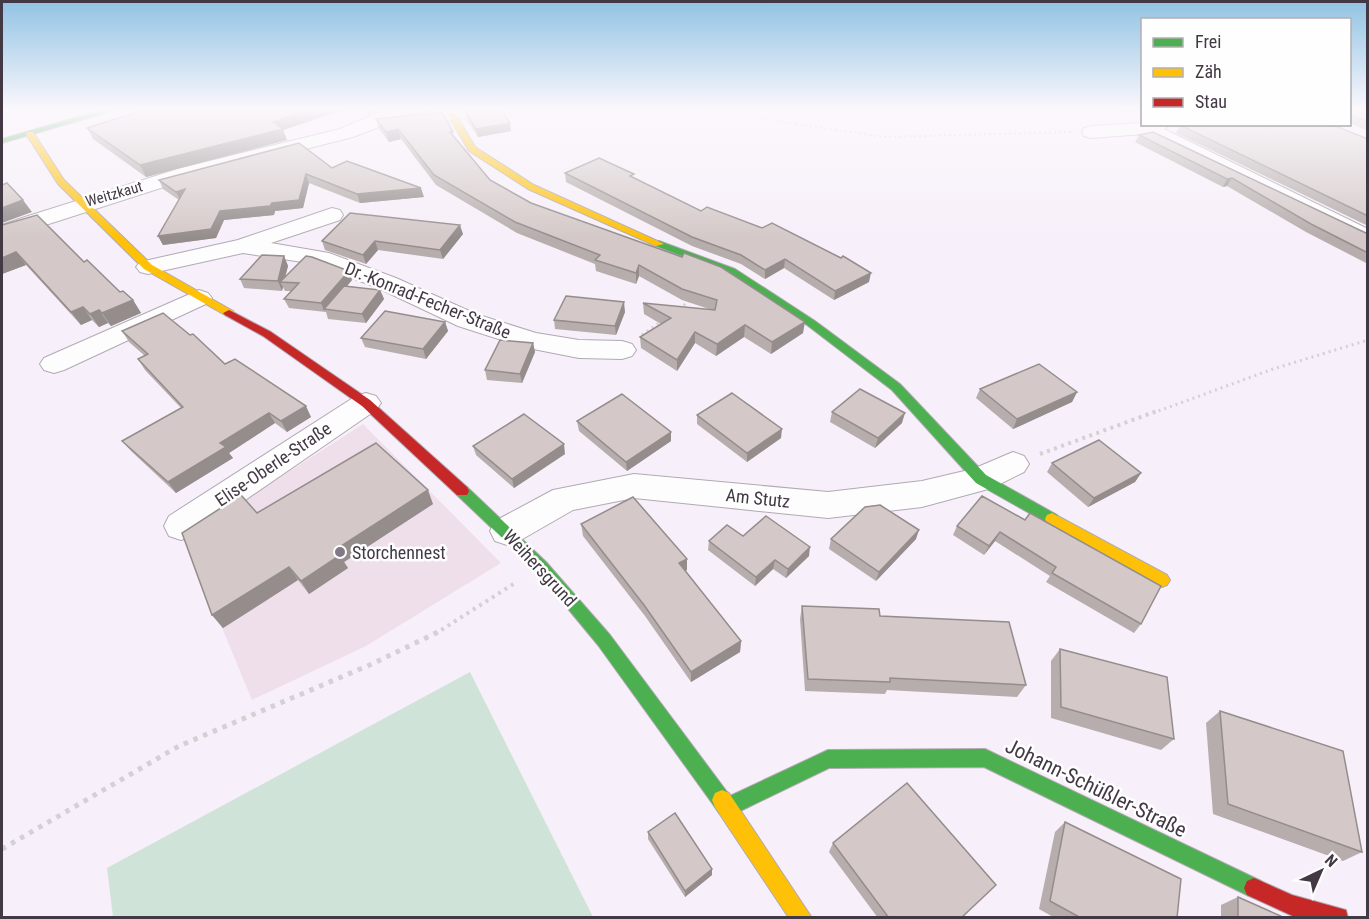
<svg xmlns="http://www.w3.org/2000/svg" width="1369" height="919" font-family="'Roboto Condensed',sans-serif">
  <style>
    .education { fill: #efdfeb }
    .green { fill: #d0e3d8 }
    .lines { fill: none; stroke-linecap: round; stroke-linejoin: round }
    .street-casing { stroke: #b1a9b3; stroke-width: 2 }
    .fast-casing { stroke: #b1a9b3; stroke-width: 2 }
    .slow-casing { stroke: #b1a9b3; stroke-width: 2 }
    .jam-casing { stroke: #b1a9b3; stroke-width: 2 }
    .path-far3 { stroke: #d4d1d5; stroke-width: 2; stroke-dasharray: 2 3; stroke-linecap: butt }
    .path-far2 { stroke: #d4d1d5; stroke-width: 3; stroke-dasharray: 2 4; stroke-linecap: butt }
    .path-far1 { stroke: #d4d1d5; stroke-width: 4; stroke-dasharray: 3 4.5; stroke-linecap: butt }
    .path { stroke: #d4d1d5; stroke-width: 5; stroke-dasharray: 4.5 6; stroke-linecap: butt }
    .street { fill: #fefdfe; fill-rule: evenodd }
    .fast { fill: #4caf50; fill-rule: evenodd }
    .slow { fill: #ffc107; fill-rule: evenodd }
    .jam { fill: #c62828; fill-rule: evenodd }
    .wall { fill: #b6adac }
    .shaded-wall { fill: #948d8c }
    .building { fill: #d4c9c8; stroke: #948d8c; stroke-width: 1.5 }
    .poi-dot { fill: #827984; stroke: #fefefe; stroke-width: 2 }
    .labels { text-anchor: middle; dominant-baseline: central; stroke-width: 5; stroke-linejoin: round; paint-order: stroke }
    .far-street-label { font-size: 15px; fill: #433945; stroke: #fefefe }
    .street-label { font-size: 18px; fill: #433945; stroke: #fefefe }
    .poi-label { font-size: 18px; fill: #433945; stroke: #fefefe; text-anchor: start }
    .near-street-label { font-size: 21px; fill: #433945; stroke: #fefefe }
  </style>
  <rect width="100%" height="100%" fill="#f7eff9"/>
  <!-- education -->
  <polygon class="education" points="363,424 501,563 366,646 252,700 186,541 237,505"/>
  <!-- green -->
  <polygon class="green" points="470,672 593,917 113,917 107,868"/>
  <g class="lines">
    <!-- street casing -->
    <g class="street-casing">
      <g id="street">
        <polygon points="386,109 408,109 389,123 353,137 195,177 2,239 2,225 25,217 181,168 340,129"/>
        <polygon points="448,109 511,109 502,114 418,123 412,122 409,118 412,114"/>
        <polygon points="1142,123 1173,124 1164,129 1368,229 1368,245 1144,134 1091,138 1084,136 1082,132 1084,128 1091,126"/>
        <polygon points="332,208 340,210 343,215 340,220 271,243 329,253 396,278 476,314 536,333 579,340 622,341 632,344 636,350 632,356 622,359 579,358 523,347 458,326 378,288 316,264 243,253 148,274 140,272 136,267 140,262 238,240"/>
        <polygon points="199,290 208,293 212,298 208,303 64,370 54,373 44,370 40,364 44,358"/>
        <polygon points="366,393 376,396 381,403 376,410 193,536 181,540 169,536 164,526 169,516 356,396"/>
        <polygon points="1013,452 1024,456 1029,464 1024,472 992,488 922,507 828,518 634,498 573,510 519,541 507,545 495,541 490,531 495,521 553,490 634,474 828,492 922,481 973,469"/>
      </g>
    </g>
    <!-- fast casing -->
    <g class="fast-casing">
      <g id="fast">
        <polygon points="105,109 119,109 2,143 2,139"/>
        <polygon points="659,241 735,269 815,321 900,384 986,475 1057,515 1059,519 1057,523 1047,523 976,483 892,390 807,325 727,273 656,246 656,242"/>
        <polygon points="462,486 467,487 546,562 610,635 730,796 828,750 985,749 1261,881 1264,888 1261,895 1254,898 1247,895 984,767 829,768 734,814 727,817 720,814 598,645 536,570 457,495 455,491 457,487"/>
      </g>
    </g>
    <!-- slow casing -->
    <g class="slow-casing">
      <g id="slow">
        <polygon points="449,113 455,113 475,147 534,185 664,244 656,246 528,189 469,151 448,115"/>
        <polygon points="27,132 33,132 64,180 152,265 233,311 233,315 225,315 144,269 58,184 26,134"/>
        <polygon points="1052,513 1167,575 1170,580 1167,585 1162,587 1157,585 1047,523 1045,519 1047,515"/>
        <polygon points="722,790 729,793 812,918 789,918 715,807 712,800 715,793"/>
      </g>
    </g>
    <!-- jam casing -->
    <g class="jam-casing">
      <g id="jam">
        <polygon points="229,310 271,332 370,400 467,487 469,491 467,495 457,495 362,406 263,336 225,315 223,313"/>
        <polygon points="1254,878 1292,895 1346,910 1348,918 1297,918 1247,895 1244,888 1247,881"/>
      </g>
    </g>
    <!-- path-far3 -->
    <polyline class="path-far3" points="671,109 734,115 885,137 1071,132"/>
    <!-- path-far2 -->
    <g class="path-far2">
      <polyline points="679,309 692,299"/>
      <polyline points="642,335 663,320"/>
      <polyline points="1153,413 1273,369 1368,340"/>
    </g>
    <!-- path-far1 -->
    <g class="path-far1">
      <polyline points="1040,454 1157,411"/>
      <polyline points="435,634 515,583"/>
    </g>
    <!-- path -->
    <polyline class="path" points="2,849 179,746 372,664 438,632"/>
    <!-- street -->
    <use href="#street" class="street"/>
    <!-- fast -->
    <use href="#fast" class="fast"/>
    <!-- slow -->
    <use href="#slow" class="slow"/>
    <!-- jam -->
    <use href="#jam" class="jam"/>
  </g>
  <!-- wall -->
  <g class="wall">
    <polygon points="147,109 346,109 283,130 287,140 146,177 93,139 87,128"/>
    <polygon points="1096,109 1143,109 1143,113 1096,110"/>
    <polygon points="1350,109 1368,109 1368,131 1350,123"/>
    <polygon points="465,111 511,131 478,137 467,120"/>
    <polygon points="376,119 455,139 490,180 531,203 803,333 771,354 744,337 716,356 695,343 677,371 641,348 640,337 661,324 644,314 643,303 712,310 682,300 639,276 636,284 596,271 595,264 517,233 436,185 401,139 389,142 379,129"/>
    <polygon points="1180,125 1368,139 1368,226 1176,133"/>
    <polygon points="1139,135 1368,234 1368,264 1306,232 1227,186 1223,187 1135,142"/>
    <polygon points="332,168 424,197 360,203 309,183 303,208 275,211 274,215 224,220 216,238 163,245 158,236 179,200 163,189 159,180"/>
    <polygon points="565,173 634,179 701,211 869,282 834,300 784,268 765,279 741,264 692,246 566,182"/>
    <polygon points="2,225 84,262 120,292 133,300 141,313 111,326 108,323 99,327 92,320 81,325 26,265 2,274"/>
    <polygon points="463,234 443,259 378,250 366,264 325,250 322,241"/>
    <polygon points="284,256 288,266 285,277 352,280 347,286 380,290 384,299 366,323 328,319 326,312 289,308 284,299 291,291 285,291 283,287 282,291 244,288 240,279"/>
    <polygon points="625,312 616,335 555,329 554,320"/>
    <polygon points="445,322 448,331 426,359 365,347 361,338"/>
    <polygon points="122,331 225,364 311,417 287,432 275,423 229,453 233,458 176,493 131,451 122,441 181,408 145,370 138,359 145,356 129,342"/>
    <polygon points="533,343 535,352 522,383 487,380 485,370"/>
    <polygon points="980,389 1077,392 1072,402 1013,429 976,398"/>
    <polygon points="832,412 902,423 875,448 830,422"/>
    <polygon points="697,415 781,438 747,462 697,424"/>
    <polygon points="577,421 671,441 627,471 579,431"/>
    <polygon points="473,446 565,454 514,488 476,455"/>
    <polygon points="1052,463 1141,473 1135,482 1088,507 1047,472"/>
    <polygon points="982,496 1141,624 1134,633 1046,582 1050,576 995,541 984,555 953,535 957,526"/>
    <polygon points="433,504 344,562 348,568 309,594 298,580 223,628 212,615 257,513"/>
    <polygon points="581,524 687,570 685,571 741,641 740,652 691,682 645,616 583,536"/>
    <polygon points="743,536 809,556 786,578 773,569 755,586 708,550 709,541"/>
    <polygon points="831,539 916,539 876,581 829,549"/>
    <polygon points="802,606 880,616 1026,685 1017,697 887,690 885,694 805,691 800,619"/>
    <polygon points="1060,649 1174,739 1161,750 1051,718 1051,661"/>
    <polygon points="1220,711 1362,852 1343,861 1213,814 1206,723"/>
    <polygon points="1065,822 1177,918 1055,918 1039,909 1055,832"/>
    <polygon points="648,832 712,875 685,897 648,839"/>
    <polygon points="833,843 961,918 878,918 829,852"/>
    <polygon points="1238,897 1285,918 1221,918 1221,905"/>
  </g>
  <!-- shaded-wall -->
  <g class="shaded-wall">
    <polygon points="311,109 346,109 283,130 287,140 146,177 140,165"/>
    <polygon points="366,109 380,109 367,115"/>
    <polygon points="510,123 511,131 478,137 476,129"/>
    <polygon points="398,129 401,139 389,142 386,132"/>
    <polygon points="306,174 309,183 303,208 275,211 274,215 224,220 216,238 163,245 158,236 220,211"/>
    <polygon points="1232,178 1227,186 1223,187 1227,179"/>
    <polygon points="421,188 424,197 360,203 357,194"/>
    <polygon points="185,189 181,201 176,192"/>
    <polygon points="23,200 32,212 2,223 2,208"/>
    <polygon points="460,225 463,234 443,259 440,250"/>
    <polygon points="375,241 378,250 366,264 363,255"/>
    <polygon points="16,252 26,265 2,274 2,258"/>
    <polygon points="284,256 288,266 284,282 280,282 283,287 282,291 278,281"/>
    <polygon points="785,259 784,268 765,279 765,270"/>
    <polygon points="639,265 639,276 636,284 636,273"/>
    <polygon points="349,271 352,280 327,310 324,309 325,312 321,303"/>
    <polygon points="871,273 869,282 834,300 835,291"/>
    <polygon points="380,290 384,299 366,323 362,314"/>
    <polygon points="133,300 141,313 111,326 102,313"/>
    <polygon points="624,302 625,312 616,335 615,326"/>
    <polygon points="83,307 92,320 81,325 71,312"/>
    <polygon points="99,310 108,323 99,327 90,314"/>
    <polygon points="445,322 448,331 426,359 423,349"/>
    <polygon points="805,322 803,333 771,354 772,342"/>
    <polygon points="745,325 744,337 716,356 717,344"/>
    <polygon points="695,332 695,343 677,371 677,360"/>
    <polygon points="533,343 535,352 522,383 520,374"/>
    <polygon points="1077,392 1072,402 1013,429 1017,419"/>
    <polygon points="306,406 311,417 287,432 281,421"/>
    <polygon points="269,413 275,423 229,453 233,458 176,493 168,482 220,443"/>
    <polygon points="905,413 902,423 875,448 878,438"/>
    <polygon points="782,429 781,438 747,462 747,453"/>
    <polygon points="671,432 671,441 627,471 626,462"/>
    <polygon points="564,444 565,454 514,488 512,479"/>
    <polygon points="1141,473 1135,482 1088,507 1094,498"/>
    <polygon points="428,490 433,504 344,562 348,568 309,594 301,581 335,550"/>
    <polygon points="919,530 916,539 876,581 879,572"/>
    <polygon points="1000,532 995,541 984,555 989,546"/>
    <polygon points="810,547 809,556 786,578 788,569"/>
    <polygon points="687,559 687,570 679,575 679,563"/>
    <polygon points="775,560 773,569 755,586 756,577"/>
    <polygon points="289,567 298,580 223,628 212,615"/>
    <polygon points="741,641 740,652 691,682 691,672"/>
    <polygon points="712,869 712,875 685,897 685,891"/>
  </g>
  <!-- building -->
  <g class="building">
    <polygon points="147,109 311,109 273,122 283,129 140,165 87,128"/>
    <polygon points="489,109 500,109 510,123 476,129 465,111"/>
    <polygon points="1350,109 1368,109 1368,122 1350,115"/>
    <polygon points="442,112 453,132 450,132 490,180 531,203 682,257 684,253 721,267 805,322 772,342 745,325 717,344 695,332 677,360 640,337 671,318 643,303 715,310 717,300 682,289 639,265 636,273 595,260 600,255 515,222 434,175 398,129 386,132 376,119"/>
    <polygon points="1183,124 1330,124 1368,139 1368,216 1180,125"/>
    <polygon points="1153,132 1368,234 1368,253 1311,224 1232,178 1227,179 1139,135"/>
    <polygon points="299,143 332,168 347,161 421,188 357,194 306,174 299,200 272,203 270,206 220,211 211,229 158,236 185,189 176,192 159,180"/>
    <polygon points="599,158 634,174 630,176 701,211 707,207 762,228 772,223 841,258 843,256 871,273 835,291 785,259 765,270 741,255 692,237 565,173"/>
    <polygon points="7,183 23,200 2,208 2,185"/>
    <polygon points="350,213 460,225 440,250 375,241 363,255 322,241"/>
    <polygon points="37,215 84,262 87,260 120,292 123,291 133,300 102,313 99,310 90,314 83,307 71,312 16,252 2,258 2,225"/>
    <polygon points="262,255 284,256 278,281 240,279"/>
    <polygon points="306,256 312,257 349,271 321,303 284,299 299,283 280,282"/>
    <polygon points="344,286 380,290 362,314 324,309"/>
    <polygon points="566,296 624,302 615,326 554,320"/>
    <polygon points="385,311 445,322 423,349 361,338"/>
    <polygon points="163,313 190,335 193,334 225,364 235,359 306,406 281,421 269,413 220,443 226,447 168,482 122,441 183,407 138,359 148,354 122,331"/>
    <polygon points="500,340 533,343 520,374 485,370"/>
    <polygon points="1039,364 1077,392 1017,419 980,389"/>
    <polygon points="860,389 905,413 878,438 832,412"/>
    <polygon points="732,393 782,429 747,453 697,415"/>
    <polygon points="622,394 671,432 626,462 577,421"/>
    <polygon points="524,414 564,444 512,479 473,446"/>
    <polygon points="1099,440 1141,473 1094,498 1052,463"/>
    <polygon points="376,443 428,490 335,550 340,555 301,581 289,567 212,615 182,533 241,495 257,513"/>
    <polygon points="982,496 1025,520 1030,513 1161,586 1141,624 1052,573 1056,567 1000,532 989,546 957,526"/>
    <polygon points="633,497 687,559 679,563 741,641 691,672 644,605 581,524"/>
    <polygon points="880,505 919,530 879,572 831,539 865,507"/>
    <polygon points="766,516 810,547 788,569 775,560 756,577 709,541 727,525 743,536"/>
    <polygon points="802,606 879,609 880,616 1009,622 1026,685 890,678 890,682 808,679"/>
    <polygon points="1060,649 1167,677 1174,739 1061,707"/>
    <polygon points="1220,711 1343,751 1362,852 1228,804"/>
    <polygon points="907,783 996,885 961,918 889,918 833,843"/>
    <polygon points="675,813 712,869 685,891 648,832"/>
    <polygon points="1065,822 1181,879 1177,918 1081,918 1050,901"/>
    <polygon points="1238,897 1285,918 1238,918"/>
  </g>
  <!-- sky -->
  <linearGradient id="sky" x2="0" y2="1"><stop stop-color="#91c2e4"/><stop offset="0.46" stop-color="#fbf8fc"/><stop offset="1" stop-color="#fbf8fc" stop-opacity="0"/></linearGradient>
  <rect width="1369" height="238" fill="url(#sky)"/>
  <!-- markers -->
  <circle class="poi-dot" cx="340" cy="552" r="6"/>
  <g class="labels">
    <!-- far-street labels -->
    <g class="far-street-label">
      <text transform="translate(114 194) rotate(-16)">Weitzkaut</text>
    </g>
    <!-- street labels -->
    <g class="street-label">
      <text transform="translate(428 300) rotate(22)">Dr.-Konrad-Fecher-Straße</text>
      <text transform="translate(273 464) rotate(-34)">Elise-Oberle-Straße</text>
      <text transform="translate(758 498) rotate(6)">Am Stutz</text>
      <text transform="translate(540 568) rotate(47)">Weihersgrund</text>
    </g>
    <!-- poi labels -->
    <g class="poi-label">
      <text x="352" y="552">Storchennest</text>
    </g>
    <!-- near-street labels -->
    <g class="near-street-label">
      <text transform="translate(1096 788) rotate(26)">Johann-Schüßler-Straße</text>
    </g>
  </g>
  <!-- border -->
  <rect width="1369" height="919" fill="none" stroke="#433945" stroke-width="6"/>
  <!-- legend -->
  <rect x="1141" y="18" width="210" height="108" fill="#fefefe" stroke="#b3afb4" stroke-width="1.5"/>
  <rect x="1153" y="38" width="30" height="9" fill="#4caf50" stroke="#b3afb4" stroke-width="1.5"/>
  <text x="1195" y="48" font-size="18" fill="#433945">Frei</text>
  <rect x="1153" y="68" width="30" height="9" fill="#ffc107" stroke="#b3afb4" stroke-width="1.5"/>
  <text x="1195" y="78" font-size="18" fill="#433945">Zäh</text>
  <rect x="1153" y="98" width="30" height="9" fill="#c62828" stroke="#b3afb4" stroke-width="1.5"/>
  <text x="1195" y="108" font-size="18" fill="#433945">Stau</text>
  <!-- north arrow -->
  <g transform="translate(1321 871) rotate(44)" stroke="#fefefe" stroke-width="4.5" paint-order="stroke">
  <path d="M0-4.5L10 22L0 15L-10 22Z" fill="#433945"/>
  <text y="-9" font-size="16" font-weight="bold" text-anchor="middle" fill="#433945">N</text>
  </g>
</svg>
